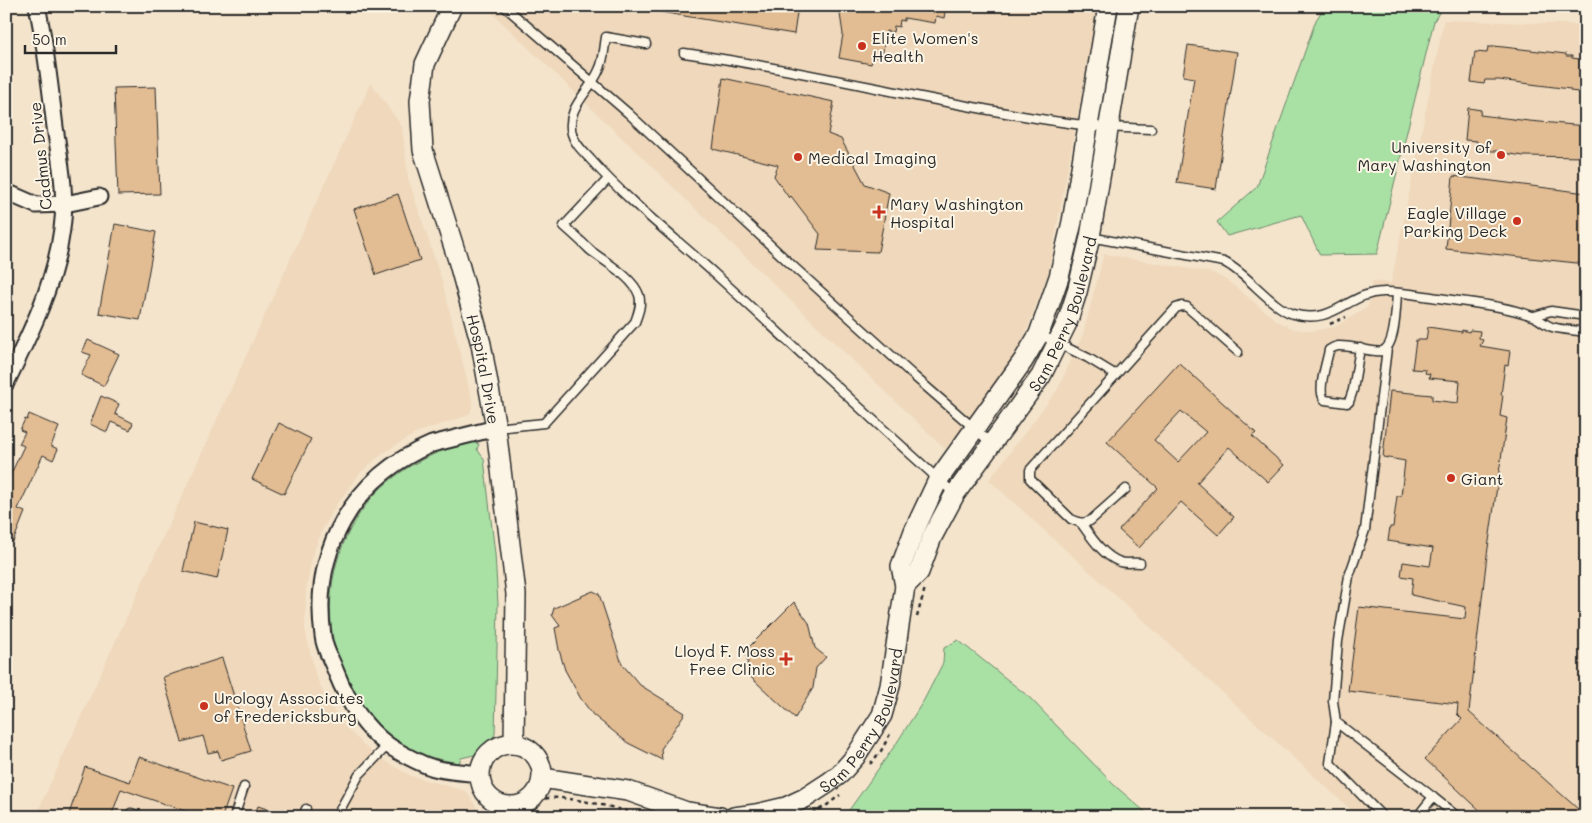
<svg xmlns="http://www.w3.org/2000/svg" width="1592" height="823" font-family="Mali,sans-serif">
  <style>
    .built { fill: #efd8bb }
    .green { fill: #a9e1a5; stroke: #6a8668 }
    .building { fill: #e2bc92; stroke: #2b2b2b; fill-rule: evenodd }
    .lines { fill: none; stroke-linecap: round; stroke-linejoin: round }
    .service-casing { stroke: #2b2b2b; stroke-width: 11 }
    .minor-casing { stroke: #2b2b2b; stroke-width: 19 }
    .tertiary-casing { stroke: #2b2b2b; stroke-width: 22 }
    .path { stroke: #2b2b2b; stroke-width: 2.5; stroke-dasharray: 4 4; stroke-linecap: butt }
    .service { stroke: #fcf5e5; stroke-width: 8 }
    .minor { stroke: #fcf5e5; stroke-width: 15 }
    .tertiary { stroke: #fcf5e5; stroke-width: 19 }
    .poi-dot { fill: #c8321e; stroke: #fcf5e5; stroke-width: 2 }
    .labels { text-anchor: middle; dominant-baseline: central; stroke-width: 4; stroke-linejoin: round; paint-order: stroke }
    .poi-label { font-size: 16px; fill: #2b2b2b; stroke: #fcf5e5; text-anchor: start }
    .street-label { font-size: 16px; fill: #2b2b2b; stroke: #fcf5e5 }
  </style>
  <rect width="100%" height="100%" fill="#f4e4cc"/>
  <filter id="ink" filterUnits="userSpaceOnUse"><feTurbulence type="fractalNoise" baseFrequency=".02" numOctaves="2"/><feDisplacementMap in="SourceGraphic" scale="10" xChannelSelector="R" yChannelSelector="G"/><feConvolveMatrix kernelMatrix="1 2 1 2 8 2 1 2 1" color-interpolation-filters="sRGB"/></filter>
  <g filter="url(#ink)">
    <!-- built -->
    <g class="built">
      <polygon points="485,6 1098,6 1048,274 1021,345 993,390 945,449"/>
      <polygon points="1444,20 1586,25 1586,817 1442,817 1437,812 1433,817 1359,817 989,480 1058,389 1083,334 1104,254 1213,273 1228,281 1277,321 1294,329 1312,331 1335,327 1368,307 1372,281 1391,283"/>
      <polygon points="371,83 402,127 408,178 442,281 473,404 470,413 466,416 418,432 383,453 360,473 336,505 323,529 312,556 306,590 305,629 315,673 326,699 344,726 375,755 411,776 466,791 479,811 479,817 35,817"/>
    </g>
    <!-- green -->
    <g class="green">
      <polygon points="1325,6 1443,6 1434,21 1377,254 1320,255 1301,215 1227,236 1217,222 1257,187 1316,20"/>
      <path d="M472 442 479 444 477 449 484 459 495 554 498 604 495 734 492 739 474 755 461 758 459 763C442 760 424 757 409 748 316 694 305 565 379 490 405 465 437 450 472 442Z"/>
      <polygon points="958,640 1029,697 1114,785 1151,817 846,817 847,813 896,744 924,700 943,663 944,648"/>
    </g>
    <!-- building -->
    <g class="building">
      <polygon points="661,6 798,6 794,34 660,12"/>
      <polygon points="842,6 946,6 944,18 936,16 935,23 904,18 904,21 900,20 899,27 894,26 893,32 886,31 882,58 873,57 871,64 839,58 843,34 840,14"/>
      <polygon points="1188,45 1237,52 1216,189 1177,183 1194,78 1183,76"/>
      <polygon points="1494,46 1566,54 1566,56 1572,56 1572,58 1586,60 1586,93 1570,91 1570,89 1499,80 1485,80 1484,84 1471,82 1475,52 1487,53 1488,47 1494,47"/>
      <polygon points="723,78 834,102 828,134 841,139 865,184 889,193 878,252 817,250 820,234 791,196 789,198 774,176 778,165 713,149"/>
      <polygon points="156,87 160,194 118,195 114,88"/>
      <polygon points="1468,108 1481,110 1480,115 1529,121 1586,126 1586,157 1524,156 1503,153 1503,151 1483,151 1484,149 1476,148 1477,141 1465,140"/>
      <polygon points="1453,176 1586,193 1586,264 1446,249"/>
      <polygon points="398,194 420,260 376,275 354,209"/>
      <polygon points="115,224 156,232 140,320 99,313"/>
      <polygon points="1428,327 1462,332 1462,330 1469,332 1470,330 1480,331 1479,338 1483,340 1480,346 1510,351 1508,366 1505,365 1501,395 1503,395 1500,416 1507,418 1487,555 1469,712 1578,809 1577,817 1487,817 1425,759 1462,719 1457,714 1458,704 1348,691 1359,607 1465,619 1466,607 1411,595 1413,578 1401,576 1403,562 1430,566 1433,548 1388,541 1390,527 1393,527 1397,496 1401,496 1405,461 1383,457 1390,391 1432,395 1432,400 1458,403 1460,381 1429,378 1430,374 1425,373 1426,370 1412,369 1416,340 1426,340"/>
      <polygon points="88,340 119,354 104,386 81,375 91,355 82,352"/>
      <path d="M1179 363 1256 433 1252 436 1284 465 1268 482 1229 447 1197 483 1234 517 1218 535 1181 502 1139 548 1119 530 1158 488 1107 442ZM1181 411 1206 432 1178 462 1154 440Z"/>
      <polygon points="101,396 119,404 115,414 133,423 130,430 111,422 107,432 90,424"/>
      <polygon points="29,414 59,427 51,446 58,449 53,460 43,455 18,509 25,512 13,542 6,539 6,476 9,478 24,446 19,444 25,432 20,430 25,419 27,420"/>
      <polygon points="279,423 311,439 284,494 252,479"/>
      <polygon points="194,522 228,530 217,579 183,571"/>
      <polygon points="593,591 599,594 622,664 640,685 685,713 661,749 662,760 628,743 593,715 581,699 565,670 559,650 555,628 560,626 552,615 554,608"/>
      <polygon points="794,602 809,623 815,648 826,657 816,668 813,688 795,718 744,671 748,662 745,651"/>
      <polygon points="222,658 251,751 221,760 218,751 208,753 203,736 182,742 163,677"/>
      <polygon points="139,757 232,789 222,817 202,817 121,789 111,817 68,817 85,767 130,782"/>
      <polygon points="258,806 285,815 285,817 254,817"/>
    </g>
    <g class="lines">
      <!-- service casing -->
      <g class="service-casing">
        <g id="service">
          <polyline points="504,6 628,113 795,268 915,377 991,443"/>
          <path d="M646 44 606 37C604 48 604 61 599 70 590 92 565 108 572 134 575 145 585 153 592 161 629 202 674 237 715 274 795 347 874 422 955 494"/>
          <path d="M684 53C813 71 939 105 1068 123 1095 127 1123 128 1151 129"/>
          <path d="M1090 237 1224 262C1247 273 1272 308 1293 314 1334 326 1347 293 1383 292 1401 291 1421 296 1439 298 1470 303 1503 305 1532 316 1539 318 1545 325 1552 327 1562 330 1575 330 1586 332"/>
          <polyline points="1534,316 1551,311 1586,316"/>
          <polyline points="1039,334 1088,358 1116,375"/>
          <path d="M1360 348 1353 390 1349 402 1347 403 1325 400C1316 392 1327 362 1329 350 1337 344 1342 346 1351 347 1360 348 1374 353 1382 351 1396 347 1396 305 1397 293"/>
          <path d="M496 428 544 423 635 322C638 314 642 304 639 295 633 277 605 262 590 250 582 242 573 234 564 226L608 179"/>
          <polyline points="1126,489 1090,521 1081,523 1071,519 1030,479 1030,470 1176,308 1182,306 1187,307 1238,352"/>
          <path d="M1081 523C1091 537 1103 556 1120 562 1126 564 1134 562 1140 563"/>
          <polyline points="1336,722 1333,701 1338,641 1349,576 1365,530 1387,348"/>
          <polyline points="130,817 131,813 142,817"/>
          <polyline points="234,817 244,787"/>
          <polyline points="303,817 306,809"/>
          <polyline points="336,817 359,775 388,745"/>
          <polyline points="1383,817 1330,763 1336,722 1433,797"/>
          <polyline points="1417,817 1433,797 1458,817"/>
        </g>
      </g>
      <!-- minor casing -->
      <g class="minor-casing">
        <g id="minor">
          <polyline points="6,192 36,205 65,204 99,197"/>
          <path d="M6 383C30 334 55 284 62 229 67 195 60 161 55 127 50 87 46 46 37 6"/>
          <path d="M480 774C466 772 445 772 431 767 421 764 396 751 388 745 363 727 347 700 336 672 332 661 324 648 323 636 311 551 353 477 432 444L496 428"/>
        </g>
      </g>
      <!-- tertiary casing -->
      <g class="tertiary-casing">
        <g id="tertiary">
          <path id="s1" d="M452 6 425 64 420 101 423 150 458 260 481 344 496 428 516 594 514 744"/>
          <path id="s2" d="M905 586 919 572 932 537 955 494 1041 376 1067 323 1077 292 1090 237 1129 6"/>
          <circle cx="511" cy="775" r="31"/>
          <polyline points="542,778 628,791 687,812 720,817"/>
          <path id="s3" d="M734 817 756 814 786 807 805 798 828 783 840 774 855 757 882 715 890 686 905 586 901 566 914 531 938 480 1023 361 1039 334 1059 277 1072 222 1108 6"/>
        </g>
      </g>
      <!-- path -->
      <g class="path">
        <polyline points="1330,324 1346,317"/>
        <polyline points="917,617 925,588"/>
        <polyline points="870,764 881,751 890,734"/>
        <path d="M531 817C533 809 538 802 545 799 560 793 630 811 646 817"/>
        <polyline points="805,817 826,806 840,795"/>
      </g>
      <!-- service -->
      <use href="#service" class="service"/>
      <!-- minor -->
      <use href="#minor" class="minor"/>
      <!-- tertiary -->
      <use href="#tertiary" class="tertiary"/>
    </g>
  </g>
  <!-- markers -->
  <g class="poi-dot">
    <circle cx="862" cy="46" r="5"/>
    <circle cx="1501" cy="155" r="5"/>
    <circle cx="798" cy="157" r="5"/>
    <path d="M876.5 204.5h5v5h5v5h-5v5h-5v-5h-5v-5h5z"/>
    <circle cx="1517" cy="221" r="5"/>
    <circle cx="1451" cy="478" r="5"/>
    <path d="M783.5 651.5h5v5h5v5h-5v5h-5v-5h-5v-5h5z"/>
    <circle cx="204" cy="706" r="5"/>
  </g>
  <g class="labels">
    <!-- poi labels -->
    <g class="poi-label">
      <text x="872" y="37">Elite Women's<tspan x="872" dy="18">Health</tspan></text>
      <text x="1491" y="146" text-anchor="end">University of<tspan x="1491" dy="18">Mary Washington</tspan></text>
      <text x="808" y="157">Medical Imaging</text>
      <text x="890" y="203">Mary Washington<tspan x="890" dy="18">Hospital</tspan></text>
      <text x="1507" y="212" text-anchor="end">Eagle Village<tspan x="1507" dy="18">Parking Deck</tspan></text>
      <text x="1461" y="478">Giant</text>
      <text x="775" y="650" text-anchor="end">Lloyd F. Moss<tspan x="775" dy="18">Free Clinic</tspan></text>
      <text x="214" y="697">Urology Associates<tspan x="214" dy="18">of Fredericksburg</tspan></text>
    </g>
    <!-- street labels -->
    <g class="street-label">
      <text transform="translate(40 156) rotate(-96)">Cadmus Drive</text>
      <text stroke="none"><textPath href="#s2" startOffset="318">Sam Perry Boulevard</textPath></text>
      <text stroke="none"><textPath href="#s1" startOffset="378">Hospital Drive</textPath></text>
      <text stroke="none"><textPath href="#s3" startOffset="175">Sam Perry Boulevard</textPath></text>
    </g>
  </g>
  <!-- margin -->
  <rect width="1592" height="823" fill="none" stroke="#fcf5e5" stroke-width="25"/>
  <rect x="12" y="12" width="1567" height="798" fill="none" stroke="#2b2b2b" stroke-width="2" filter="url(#ink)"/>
  <!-- scale -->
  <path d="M25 45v8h91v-8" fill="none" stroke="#2b2b2b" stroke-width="2.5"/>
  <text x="32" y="45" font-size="15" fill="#2b2b2b" stroke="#fcf5e5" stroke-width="4" paint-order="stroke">50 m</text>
</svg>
